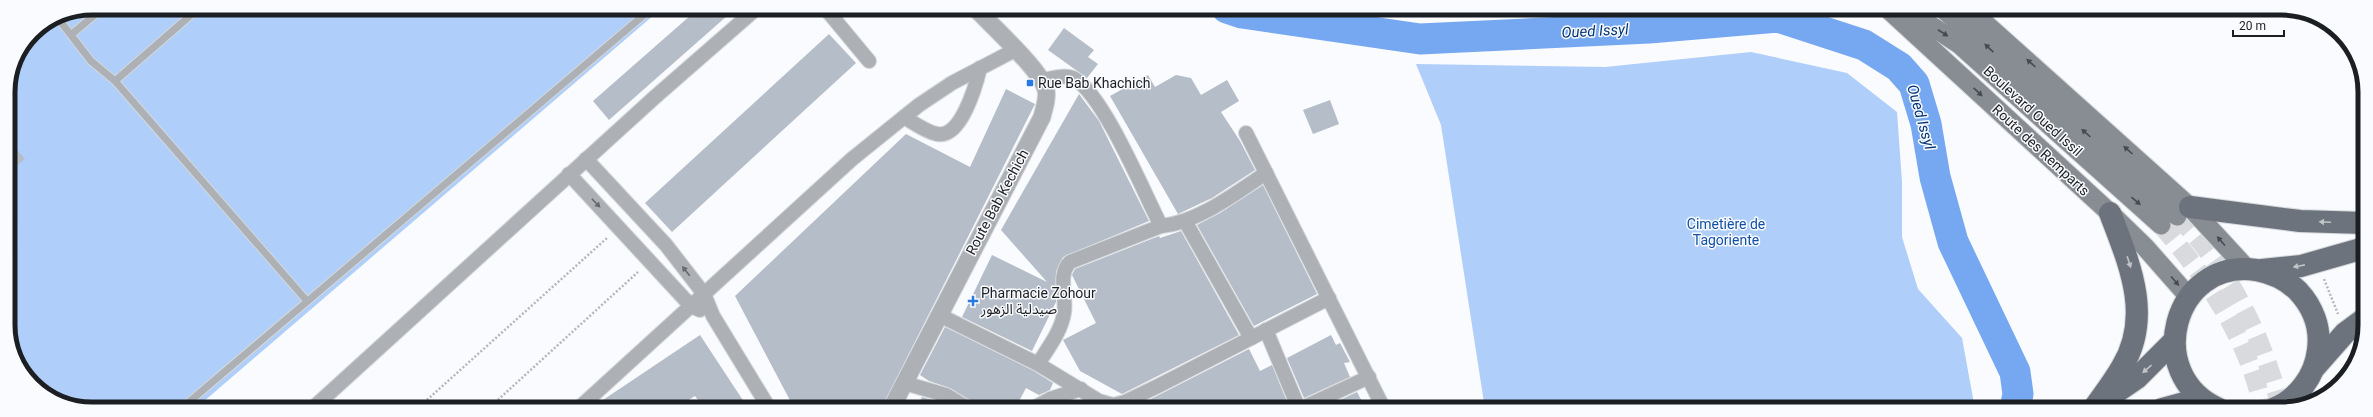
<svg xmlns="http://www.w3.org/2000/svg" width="2373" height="417" font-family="Roboto,'Noto Sans Arabic',sans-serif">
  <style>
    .green { fill: #afcef9 }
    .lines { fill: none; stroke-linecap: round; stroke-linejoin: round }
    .river { stroke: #76a8f1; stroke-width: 31 }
    .building { fill: #b5bdc9 }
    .secondary-tunnel { stroke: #d8dadd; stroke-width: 19; stroke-dasharray: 19 10; stroke-linecap: butt }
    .service-casing { stroke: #d5d8db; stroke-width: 9 }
    .minor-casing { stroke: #d5d8db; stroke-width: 16 }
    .tertiary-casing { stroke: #d5d8db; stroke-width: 19 }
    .secondary-casing { stroke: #d5d8db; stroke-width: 21 }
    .primary-casing { stroke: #d5d8db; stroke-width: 24 }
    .path { stroke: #b5b7ba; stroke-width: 2.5; stroke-dasharray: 2 2; stroke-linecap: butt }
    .service { stroke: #adb1b6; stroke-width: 7 }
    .minor { stroke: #adb1b6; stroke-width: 14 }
    .tertiary { stroke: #adb1b6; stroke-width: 17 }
    .secondary { stroke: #888d94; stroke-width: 19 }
    .primary { stroke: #6d737c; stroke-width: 22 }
    .oneway { fill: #474a50 }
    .oneway2 { fill: #64686c }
    .oneway3 { fill: #c1c5ca }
    .poi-dot { fill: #2978e3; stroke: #f9fbfe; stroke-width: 1.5 }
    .labels { text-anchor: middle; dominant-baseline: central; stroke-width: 3; stroke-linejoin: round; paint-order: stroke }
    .poi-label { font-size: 14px; fill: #1b1e22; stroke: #f9fbfe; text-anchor: start }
    .street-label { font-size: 14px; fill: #1b1e22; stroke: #f9fbfe }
    .park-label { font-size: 14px; fill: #1051a5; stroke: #f9fbfe }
    .water-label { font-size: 15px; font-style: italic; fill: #043675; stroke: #f9fbfe }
    .rim { fill: none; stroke: #1b1e22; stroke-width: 5 }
  </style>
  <rect width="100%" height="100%" fill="#f9fbfe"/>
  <!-- green -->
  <g class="green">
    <polygon points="92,8 662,8 196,408 81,408 33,384 10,341 8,92 15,60 33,33 60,14"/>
    <polygon points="1751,52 1847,73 1897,112 1902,182 1902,237 1918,289 1962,338 1975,409 1485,409 1441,125 1416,64 1605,67"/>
  </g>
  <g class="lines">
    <!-- river -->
    <polyline class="river" points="1227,8 1242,13 1420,39 1649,28 1778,17 1864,45 1899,67 1914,84 1926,124 1935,177 1953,242 2015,372 2018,394 2015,409"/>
  </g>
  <!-- building -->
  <g class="building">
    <polygon points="699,8 736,8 609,120 593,101"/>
    <polygon points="1064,28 1094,50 1088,57 1098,64 1087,78 1048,50"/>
    <polygon points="829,34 856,63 672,232 645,203"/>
    <polygon points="1148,75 1155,87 1176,75 1191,78 1201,95 1227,80 1239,101 1221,112 1240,141 1255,170 1212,198 1178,214 1110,96"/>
    <polygon points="1006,89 1035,104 881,409 794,408 735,296 906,134 970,167"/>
    <polygon points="1079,94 1099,121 1149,221 1063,257 1056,272 1056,302 1032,351 962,317 992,255 1047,282 1001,230"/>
    <polygon points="1330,100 1339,124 1313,134 1303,110"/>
    <polygon points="8,139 25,159 9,172 8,162"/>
    <polygon points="1263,185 1317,294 1254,326 1197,225 1220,213"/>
    <polygon points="1181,231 1239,335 1122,394 1080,371 1063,340 1096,323 1072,275 1075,269 1159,236 1160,238"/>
    <polygon points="945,327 1034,371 1053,383 1050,390 1039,395 1026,388 1015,409 984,409 950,388 929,381 920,375"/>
    <polygon points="700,335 748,408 704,408 695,396 676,408 591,408"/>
    <polygon points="1331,335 1336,345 1340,343 1350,362 1344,363 1350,377 1304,398 1287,358"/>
    <polygon points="1249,349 1260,371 1272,365 1290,409 1150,409 1141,404"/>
    <polygon points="1357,392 1366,409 1321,409"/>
    <polygon points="922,397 943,403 951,408 916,409"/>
  </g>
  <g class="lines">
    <!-- secondary-tunnel -->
    <g class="secondary-tunnel">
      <path d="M2177 216C2230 269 2263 337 2281 409"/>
      <path d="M2161 225C2208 279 2248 338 2263 409"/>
    </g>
    <!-- service casing -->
    <g class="service-casing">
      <g id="service">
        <polyline points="57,17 91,61 115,81 307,301"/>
        <polyline points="72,34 103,8"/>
        <polyline points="115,81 199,8"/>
        <polyline points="182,408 652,8"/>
      </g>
    </g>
    <!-- minor casing -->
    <g class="minor-casing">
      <g id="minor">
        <polyline points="825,8 869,61"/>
        <path d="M1043 80C1053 78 1065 74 1075 79 1104 96 1144 193 1161 226"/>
        <path d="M904 117C914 123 926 132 937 134 961 139 976 85 980 68"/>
        <polyline points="1246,133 1384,409"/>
        <polyline points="586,159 666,245 704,294 713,316 769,408"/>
        <polyline points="569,174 691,306 700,310"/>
        <polyline points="1185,221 1251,338"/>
        <polyline points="939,315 1038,364 1099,401 1113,405 1125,402 1158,386 1329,298"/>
        <polyline points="1266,330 1299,409"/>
        <path d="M1038 364C1048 348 1061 332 1064 313 1067 297 1057 275 1070 262L1161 226C1197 223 1236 193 1266 173"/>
        <polyline points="904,383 946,395 969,409"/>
        <polyline points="313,408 655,97 757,8"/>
        <polyline points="579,408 852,159 919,105 952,83 1015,50"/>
        <polyline points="1032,409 1050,399 1081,389"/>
        <polyline points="1300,409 1369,377"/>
      </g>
    </g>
    <!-- tertiary casing -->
    <g class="tertiary-casing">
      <path id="tertiary" d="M891 409 1042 117C1044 108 1048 99 1046 90 1041 70 991 25 975 8"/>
    </g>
    <!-- secondary casing -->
    <g class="secondary-casing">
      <g id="secondary">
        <polyline points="1888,9 2110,213 2145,247 2189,297"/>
        <polyline points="1943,9 2049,100 2177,216"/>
        <polyline points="1969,9 2190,207 2248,270"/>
        <polyline points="1898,14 1927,23 1959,44 2161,225"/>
      </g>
    </g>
    <!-- primary casing -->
    <g class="primary-casing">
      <g id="primary">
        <polyline points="2190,207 2300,221 2364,223"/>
        <polyline points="2262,270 2301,266 2364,248"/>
        <polyline points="2315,367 2345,333 2364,319"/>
        <polyline points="2105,400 2137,378 2174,341"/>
        <path d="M2094 408C2104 394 2114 381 2122 367 2153 316 2129 263 2110 213"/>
        <polyline points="2162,409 2184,403 2205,402"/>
        <path d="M2219 409C2142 375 2173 258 2256 270 2272 273 2287 280 2298 291 2313 307 2321 328 2318 350 2315 376 2298 399 2273 409"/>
      </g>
    </g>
    <!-- path -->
    <g class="path">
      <polyline points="2324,279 2338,314"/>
      <polyline points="418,408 607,238"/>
      <polyline points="489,408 638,272"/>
    </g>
    <!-- service -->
    <use href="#service" class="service"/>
    <!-- minor -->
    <use href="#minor" class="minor"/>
    <!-- tertiary -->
    <use href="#tertiary" class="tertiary"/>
    <!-- secondary -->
    <use href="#secondary" class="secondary"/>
    <!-- primary -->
    <use href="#primary" class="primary"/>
  </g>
  <!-- one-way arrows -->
  <defs><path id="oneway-solid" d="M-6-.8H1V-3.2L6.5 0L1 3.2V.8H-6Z"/></defs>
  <g class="oneway">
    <use href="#oneway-solid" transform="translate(1943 33) rotate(33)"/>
    <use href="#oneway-solid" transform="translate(1989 48) rotate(-137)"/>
    <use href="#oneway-solid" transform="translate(2031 63) rotate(-138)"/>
    <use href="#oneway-solid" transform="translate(1978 92) rotate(43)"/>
    <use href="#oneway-solid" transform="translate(2086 133) rotate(-138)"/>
    <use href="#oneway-solid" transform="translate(2128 150) rotate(-138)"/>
    <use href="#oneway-solid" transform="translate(2136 201) rotate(41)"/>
    <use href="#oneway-solid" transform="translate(2221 241) rotate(-131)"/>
    <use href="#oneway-solid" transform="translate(2175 281) rotate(49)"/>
  </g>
  <g class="oneway2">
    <use href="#oneway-solid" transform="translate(596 203) rotate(46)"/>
    <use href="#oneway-solid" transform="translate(686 271) rotate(-128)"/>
  </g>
  <g class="oneway3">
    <use href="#oneway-solid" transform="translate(2325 222) rotate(-178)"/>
    <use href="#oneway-solid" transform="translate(2129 262) rotate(72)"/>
    <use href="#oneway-solid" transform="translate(2299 266) rotate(169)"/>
    <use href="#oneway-solid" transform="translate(2147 369) rotate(139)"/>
  </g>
  <!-- markers -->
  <g class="poi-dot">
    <rect x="1026" y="79" width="8" height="8" rx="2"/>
    <path d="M971 295h4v4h4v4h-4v4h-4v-4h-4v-4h4z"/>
  </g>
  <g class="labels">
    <!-- poi labels -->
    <g class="poi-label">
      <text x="1038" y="83">Rue Bab Khachich</text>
      <text x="981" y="293">Pharmacie Zohour<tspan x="981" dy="16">صيدلية الزهور</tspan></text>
    </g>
    <!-- street labels -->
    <g class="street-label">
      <text transform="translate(2033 111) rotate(42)">Boulevard Oued Issil</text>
      <text transform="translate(2041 150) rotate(43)">Route des Remparts</text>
      <text transform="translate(997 202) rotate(-62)">Route Bab Kechich</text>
    </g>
    <!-- park labels -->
    <g class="park-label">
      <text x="1726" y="224">Cimetière de<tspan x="1726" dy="16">Tagoriente</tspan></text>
    </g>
    <!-- water labels -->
    <g class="water-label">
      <text transform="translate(1595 31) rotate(-3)">Oued Issyl</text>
      <text transform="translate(1921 117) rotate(74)">Oued Issyl</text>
    </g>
  </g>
  <!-- crop -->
  <path d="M0 0H2373V417H0ZM92 15H2281A77 77 0 0 1 2358 92V325A77 77 0 0 1 2281 402H92A77 77 0 0 1 15 325V92A77 77 0 0 1 92 15Z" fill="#f9fbfe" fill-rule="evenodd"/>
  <path class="rim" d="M92 15H2281A77 77 0 0 1 2358 92V325A77 77 0 0 1 2281 402H92A77 77 0 0 1 15 325V92A77 77 0 0 1 92 15Z"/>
  <!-- scale -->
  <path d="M2233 30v6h51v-6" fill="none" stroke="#1b1e22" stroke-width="2"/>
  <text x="2239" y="30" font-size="12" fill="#1b1e22" stroke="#f9fbfe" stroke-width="3" paint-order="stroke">20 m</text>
</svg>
